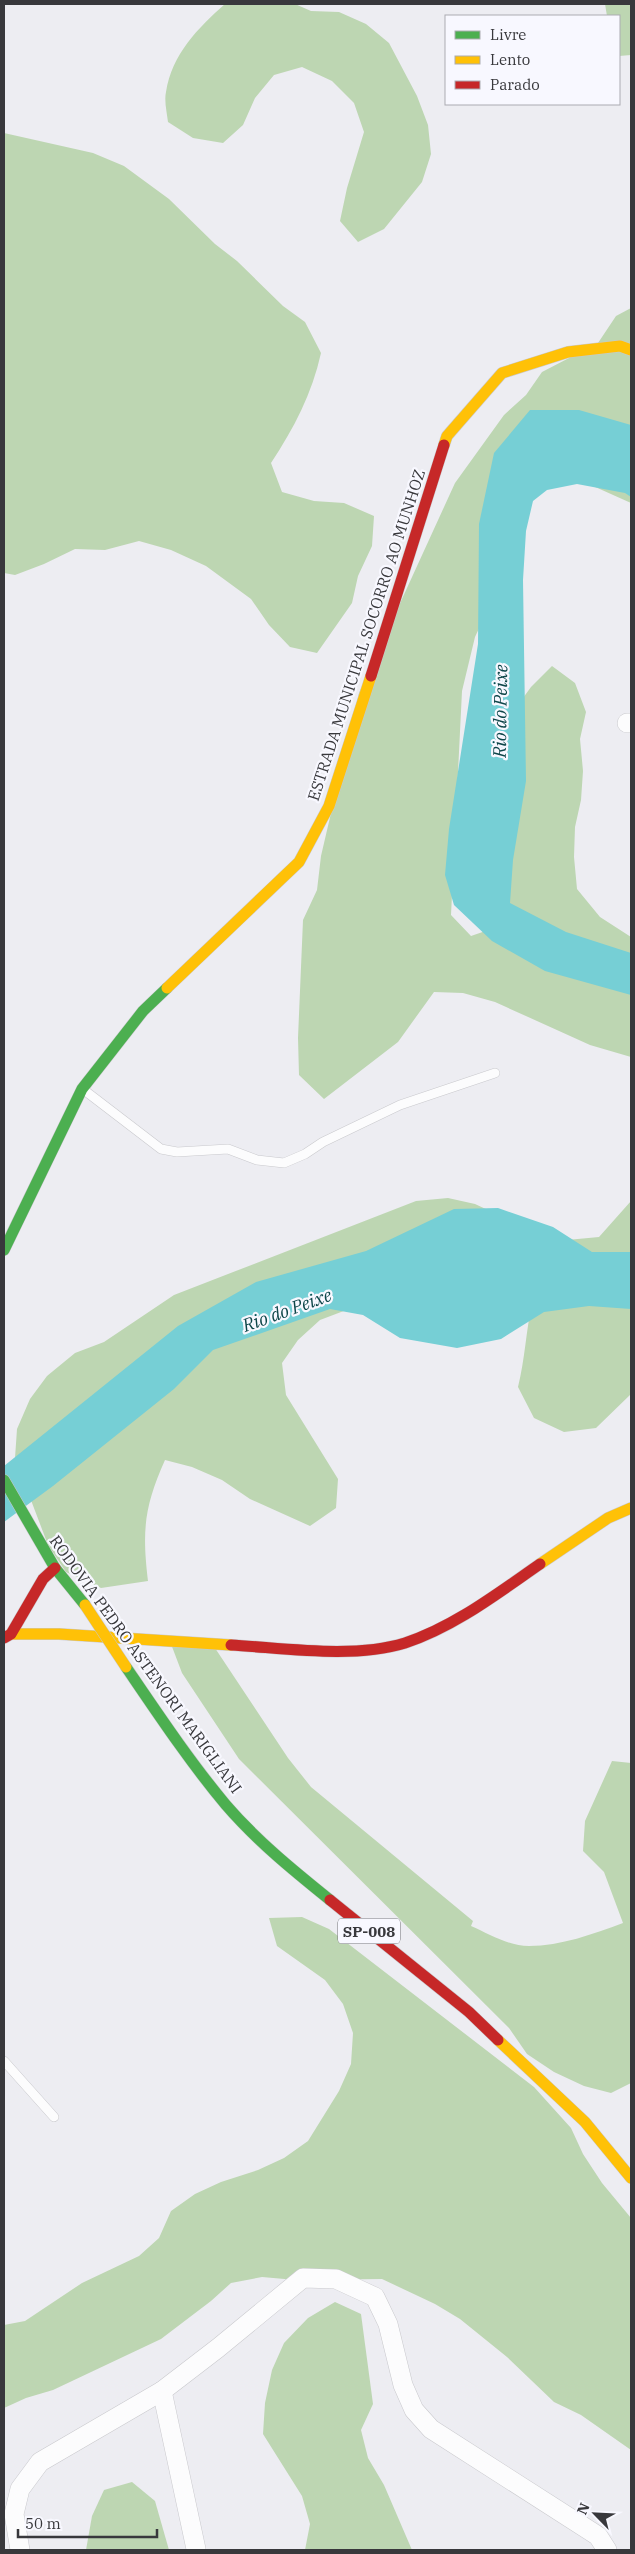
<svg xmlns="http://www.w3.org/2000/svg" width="635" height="2554" font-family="'IBM Plex Serif',serif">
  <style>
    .forest { fill: #bdd6b2 }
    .water { fill: #76cfd5 }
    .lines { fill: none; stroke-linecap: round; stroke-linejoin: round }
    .lane-casing { stroke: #c9c9cd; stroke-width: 10 }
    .street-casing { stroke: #c9c9cd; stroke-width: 20 }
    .fast-casing { stroke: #c9c9cd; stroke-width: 12 }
    .slow-casing { stroke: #c9c9cd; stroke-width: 12 }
    .jam-casing { stroke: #c9c9cd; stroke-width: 12 }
    .lane { stroke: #fcfcfd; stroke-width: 9 }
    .street { stroke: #fcfcfd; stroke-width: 19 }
    .fast { stroke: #4caf50; stroke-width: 11 }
    .slow { stroke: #ffc107; stroke-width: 11 }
    .jam { stroke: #c62828; stroke-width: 11 }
    .slow-bridge-casing { stroke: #c9c9cc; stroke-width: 12; stroke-linecap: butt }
    .slow-bridge { stroke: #ffc107; stroke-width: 11 }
    .labels { text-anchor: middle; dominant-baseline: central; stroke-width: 4.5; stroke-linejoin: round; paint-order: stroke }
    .shield { fill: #f8f8ff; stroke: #727276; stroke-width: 1 }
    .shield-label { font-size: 15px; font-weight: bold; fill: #38383c }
    .street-label { font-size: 16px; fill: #38383c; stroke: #f8f8ff }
    .water-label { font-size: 18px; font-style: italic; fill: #0d4649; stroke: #f8f8ff }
  </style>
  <rect width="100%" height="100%" fill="#ededf2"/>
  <!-- forest -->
  <g class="forest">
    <path d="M225 4H295L311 11 339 12 366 24 389 43 417 96 428 125 431 154 422 182 384 229 358 242 340 221 347 188 364 132 354 103 332 81 302 67 274 75 255 98 243 125 223 143 193 138 168 122C167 113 164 101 166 92 172 54 198 28 225 4Z"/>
    <polygon points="605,4 631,4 631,55 619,56 619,16 607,16"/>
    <path d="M4 133 93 153 124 166 169 199 215 244 237 261 283 306 305 322 321 353C312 394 294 428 271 463L282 492 314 501 344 503 374 516 372 546 358 576 352 603 317 653 290 647 269 625 251 599 206 566 171 550 139 541 105 550 75 549 44 564 15 575 4 573Z"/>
    <polygon points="631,308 631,503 593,486 538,473 489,607 475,637 462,691 451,915 471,936 500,926 515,709 531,687 552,666 575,683 586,712 580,739 583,771 581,800 575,827 574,857 577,889 600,917 631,937 631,1057 590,1045 495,1002 463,993 434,992 398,1042 324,1099 299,1075 298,1038 303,920 317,890 321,856 359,693 455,483 504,415 526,395 542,372 598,343 616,316"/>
    <path d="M448 1198 475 1204 540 1234 567 1240 599 1237 631 1201V1394L596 1428 564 1432 534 1418 518 1387C525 1359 526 1331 532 1303L349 1309 320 1320 298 1340 282 1363 286 1395 338 1479 336 1508 310 1526 250 1499 222 1480 192 1467 165 1460C144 1507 142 1531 148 1581L101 1588 66 1572 48 1545 15 1458 17 1429 30 1399 47 1376 75 1353 104 1342 174 1295 416 1201Z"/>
    <path d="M171 1644 213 1645 288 1758 311 1787 473 1921 471 1926C489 1934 509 1946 529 1946 561 1946 593 1934 623 1923L604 1872 583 1851 585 1821 612 1761 631 1763V2083L611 2093 584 2086 554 2072 527 2054 509 2028 239 1759 182 1673Z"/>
    <polygon points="302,1917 329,1929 534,2087 571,2128 583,2154 602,2183 631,2218 631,2450 581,2415 554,2402 507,2357 460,2319 435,2304 382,2279 296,2280 262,2277 231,2283 211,2301 161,2339 53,2390 26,2398 4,2408 4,2325 25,2321 82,2283 139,2256 159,2238 171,2211 195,2194 221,2182 258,2170 284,2158 308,2141 339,2091 351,2064 353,2033 343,2004 325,1980 277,1946 269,1918"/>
    <polygon points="335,2302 361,2314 373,2404 361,2430 368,2458 384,2485 412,2550 305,2550 310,2524 302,2496 263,2434 265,2403 272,2370 284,2343 308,2318"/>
    <polygon points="132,2482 155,2501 169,2550 86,2550 92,2516 104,2490"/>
  </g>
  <!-- water -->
  <g class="water">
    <polygon points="530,410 579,410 631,425 631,497 625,493 577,484 547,490 533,501 526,531 523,580 526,781 513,860 510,903 566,932 631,953 631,995 545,971 492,941 454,905 445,875 449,829 478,644 479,524 494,453"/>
    <polygon points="498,1208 553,1227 592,1252 631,1252 631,1309 589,1306 544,1312 501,1339 457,1348 400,1338 363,1315 330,1309 213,1350 174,1389 53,1486 4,1522 4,1466 178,1326 256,1282 366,1251 454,1209"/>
  </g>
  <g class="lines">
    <!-- lane casing -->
    <g class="lane-casing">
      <g id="lane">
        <polyline points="84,1090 161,1149 177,1152 228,1149 257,1160 284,1163 305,1154 323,1142 400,1105 495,1073"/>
        <polyline points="4,2061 54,2117"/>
      </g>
    </g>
    <!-- street casing -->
    <g class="street-casing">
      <g id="street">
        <polyline points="627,723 631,723"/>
        <polyline points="162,2391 196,2549"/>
        <polyline points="20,2550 14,2514 20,2489 40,2462 162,2391 218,2348 303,2278 336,2279 375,2297 388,2324 403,2385 414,2410 431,2429 598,2536 607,2550"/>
      </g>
    </g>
    <!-- fast casing -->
    <g class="fast-casing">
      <g id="fast">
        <polyline points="4,1250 82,1089 143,1011 167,988"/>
        <polyline points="4,1480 55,1568 85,1605"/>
        <path d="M126 1667C158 1714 190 1762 226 1805 257 1841 294 1871 330 1900"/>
      </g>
    </g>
    <!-- slow casing -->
    <g class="slow-casing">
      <g id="slow">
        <polyline points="444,445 447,436 502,373 568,352 620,346 631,350"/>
        <polyline points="167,988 299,862 329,806 371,676"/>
        <polyline points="540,1564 608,1518 631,1508"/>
        <polyline points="11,1634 59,1634 231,1645"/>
        <polyline points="498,2040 585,2122 631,2178"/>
      </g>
    </g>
    <!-- jam casing -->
    <g class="jam-casing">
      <g id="jam">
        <polyline points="371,676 444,445"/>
        <polyline points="4,1638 11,1634 43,1579 55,1568"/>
        <path d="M231 1645C284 1648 353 1659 405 1643 454 1627 498 1593 540 1564"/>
        <polyline points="330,1900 469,2012 498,2040"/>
      </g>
    </g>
    <!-- lane -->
    <use href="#lane" class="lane"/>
    <!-- street -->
    <use href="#street" class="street"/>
    <!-- fast -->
    <use href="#fast" class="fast"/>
    <!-- slow -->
    <use href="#slow" class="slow"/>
    <!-- jam -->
    <use href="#jam" class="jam"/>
    <!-- slow-bridge casing -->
    <g class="slow-bridge-casing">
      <polyline id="slow-bridge" points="85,1605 126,1667"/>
    </g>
    <!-- slow-bridge -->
    <use href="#slow-bridge" class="slow-bridge"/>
  </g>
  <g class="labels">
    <!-- shield labels -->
    <rect class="shield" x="338" y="1918.5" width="62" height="25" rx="4"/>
    <g class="shield-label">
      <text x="369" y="1931">SP-008</text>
    </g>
    <!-- street labels -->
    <g class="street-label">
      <text transform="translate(366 635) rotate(-72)">ESTRADA MUNICIPAL SOCORRO AO MUNHOZ</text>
      <text transform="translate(146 1664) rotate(54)">RODOVIA PEDRO ASTENORI MARIGLIANI</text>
    </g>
    <!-- water labels -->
    <g class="water-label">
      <text transform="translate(500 711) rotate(-89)">Rio do Peixe</text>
      <text transform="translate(287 1310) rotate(-20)">Rio do Peixe</text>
    </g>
  </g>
  <!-- border -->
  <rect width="635" height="2554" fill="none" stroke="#38383c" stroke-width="10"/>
  <!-- legend -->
  <rect x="445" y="15" width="175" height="90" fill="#f8f8ff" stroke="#ababb1"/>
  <rect x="455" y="31" width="25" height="8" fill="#4caf50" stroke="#ababb1"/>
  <text x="490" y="40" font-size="15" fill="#38383c">Livre</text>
  <rect x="455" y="56" width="25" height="8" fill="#ffc107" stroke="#ababb1"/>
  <text x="490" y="65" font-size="15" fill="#38383c">Lento</text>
  <rect x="455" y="81" width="25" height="8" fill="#c62828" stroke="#ababb1"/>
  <text x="490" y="90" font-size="15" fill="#38383c">Parado</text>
  <!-- north arrow -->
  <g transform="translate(595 2514) rotate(294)" stroke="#f8f8ff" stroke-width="4" paint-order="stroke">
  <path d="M0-4L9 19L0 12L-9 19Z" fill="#38383c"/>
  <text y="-8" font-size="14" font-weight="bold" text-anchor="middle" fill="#38383c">N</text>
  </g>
  <!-- scale -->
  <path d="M18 2529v8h139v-8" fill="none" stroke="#38383c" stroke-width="2.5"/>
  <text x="25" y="2529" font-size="15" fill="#38383c" stroke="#f8f8ff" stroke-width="4" paint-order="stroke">50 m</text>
</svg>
